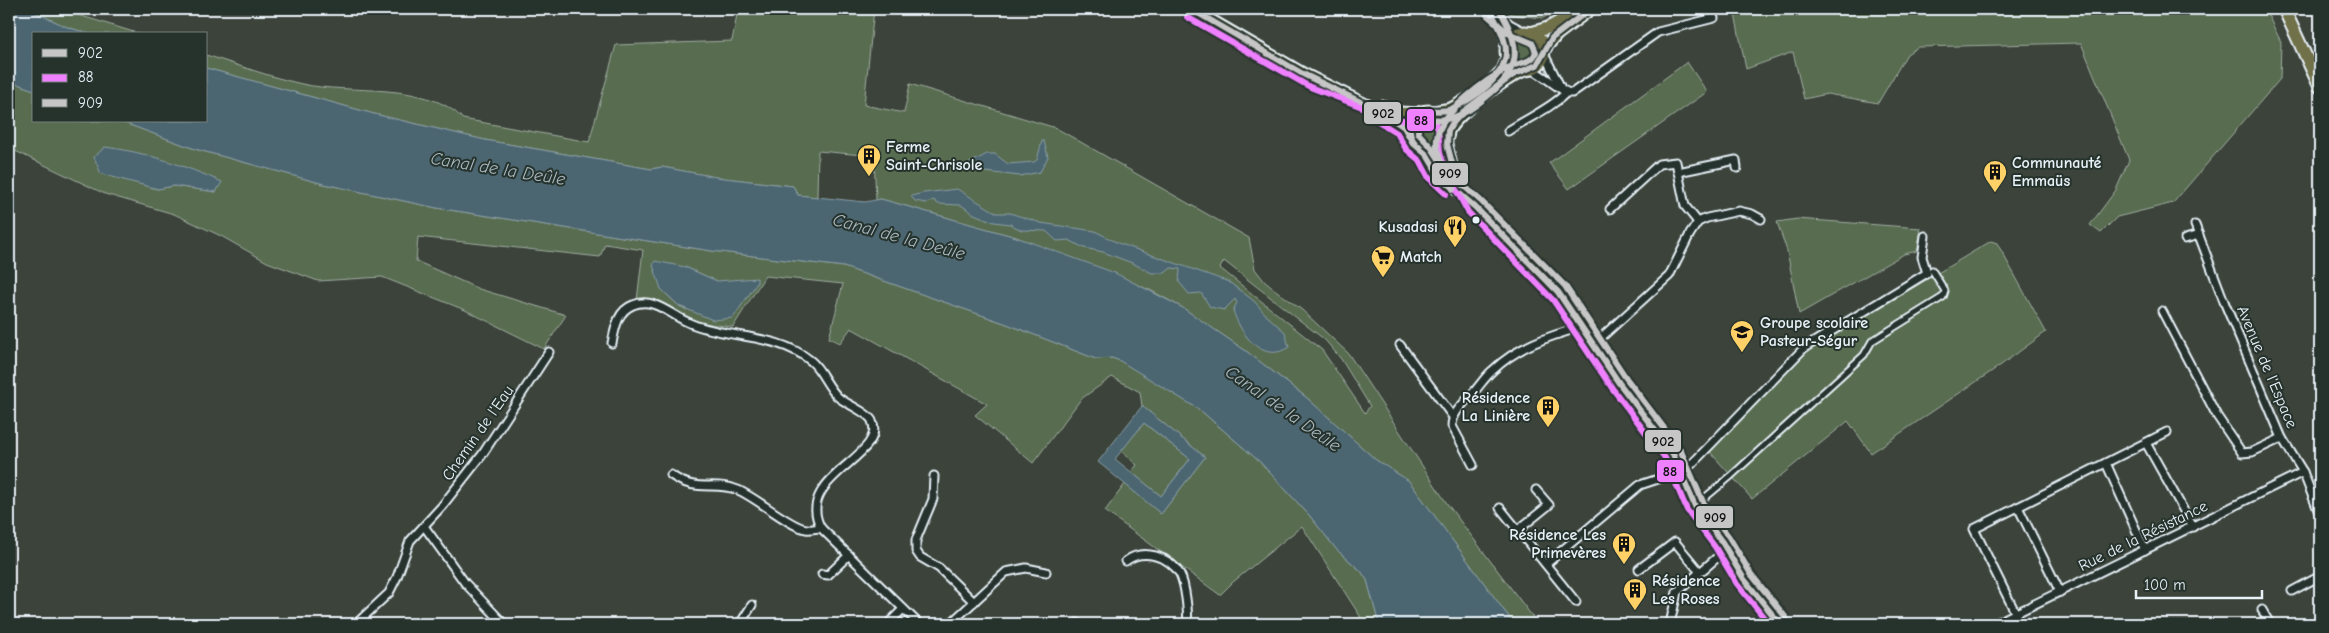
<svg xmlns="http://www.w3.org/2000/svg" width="2329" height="633" font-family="'Comic Neue',sans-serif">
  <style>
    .green { fill: #586c50; stroke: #a0aea4; fill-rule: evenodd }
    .water { fill: #4c6671; stroke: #8a9ea7; fill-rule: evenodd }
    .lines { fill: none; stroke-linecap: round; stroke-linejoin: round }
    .pedestrian-casing { stroke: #e8f1f8; stroke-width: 9 }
    .minor-casing { stroke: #e8f1f8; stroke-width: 11 }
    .tertiary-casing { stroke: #e8f1f8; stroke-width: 12 }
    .primary-casing { stroke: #e8f1f8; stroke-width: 15 }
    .pedestrian { stroke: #26332d; stroke-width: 5 }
    .minor { stroke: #26332d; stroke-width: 7 }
    .tertiary { stroke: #26332d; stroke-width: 9 }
    .primary { stroke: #70704a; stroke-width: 11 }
    .bus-1-casing { stroke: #26332d; stroke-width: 10 }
    .bus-2-casing { stroke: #26332d; stroke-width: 10 }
    .bus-3-casing { stroke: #26332d; stroke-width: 10 }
    .bus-1 { stroke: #c6c6c6; stroke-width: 6 }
    .bus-2 { stroke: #ef80ff; stroke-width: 6 }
    .bus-3 { stroke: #c6c6c6; stroke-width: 6 }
    .bus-dot { fill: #e8f1f8; stroke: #26332d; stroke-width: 2 }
    .labels { text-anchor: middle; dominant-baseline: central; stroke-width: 4; stroke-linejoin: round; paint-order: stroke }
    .poi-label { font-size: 16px; font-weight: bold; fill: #e8f1f8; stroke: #26332d; text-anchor: start }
    .street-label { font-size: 16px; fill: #e8f1f8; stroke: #26332d }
    .water-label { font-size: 18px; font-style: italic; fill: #aab9c2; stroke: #26332d }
    .line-badge { stroke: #26332d; stroke-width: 2 }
    .pale-badge-label { font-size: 14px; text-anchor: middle; font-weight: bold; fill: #111 }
  </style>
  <rect width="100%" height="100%" fill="#3c433a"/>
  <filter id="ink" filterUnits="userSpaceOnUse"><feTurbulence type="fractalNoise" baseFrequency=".02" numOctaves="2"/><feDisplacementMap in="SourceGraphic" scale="10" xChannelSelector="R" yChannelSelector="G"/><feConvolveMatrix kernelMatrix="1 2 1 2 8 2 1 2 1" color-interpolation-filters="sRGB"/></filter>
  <g filter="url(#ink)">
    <!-- green -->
    <g class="green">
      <polygon points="28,9 59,9 140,34 90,34 67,27"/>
      <path d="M738 9H874L864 105 904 113 910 84 1056 128 1249 238 1255 269 1265 282 1302 310 1348 353 1448 505 1538 624H1514L1409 481 1376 460 1306 397 1246 351 1183 308 1150 290 1016 237 881 199 876 200 874 156 818 151 817 197 798 195 793 186 715 177 662 167 651 169 485 140 374 114 206 68V55C238 65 270 77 302 84 350 95 427 80 463 119L589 142 616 45 732 41ZM1224 261 1325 340 1341 359 1370 406 1365 413 1322 350 1220 268Z"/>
      <polygon points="1503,9 1559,9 1543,18 1513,15"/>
      <polygon points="1734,9 2265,9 2281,42 2280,79 2173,203 2117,217 2101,233 2090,225 2116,190 2129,160 2081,43 1918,47 1907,54 1878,103 1827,94 1804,99 1793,52 1746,69"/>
      <circle cx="1525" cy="51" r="13"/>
      <polygon points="1687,62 1707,92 1569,189 1549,163"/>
      <path d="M9 81 34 90V121H119L195 149 324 184 437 208 712 251 844 267 1007 324 1096 359 1112 358 1121 361 1200 410 1260 462 1309 515 1337 550 1361 571 1367 580 1379 624H1362L1360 616 1302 526 1233 582 1220 595 1105 511 1125 484 1161 514 1205 457 1142 406 1140 392 1112 377 1081 399 1033 463 975 415 987 404 851 328 840 343 829 338 843 284 765 276 733 327C716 325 700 323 684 317 665 310 659 300 637 300L643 250 605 244 600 257 418 237 416 261 479 289 566 315 544 349 465 310 382 277 318 281 267 262 221 236 174 214 105 194 9 148ZM134 182H221L216 192 174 186 157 189ZM685 267 717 281 687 310 679 306 661 289Z"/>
      <circle cx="1428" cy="131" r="14"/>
      <polygon points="1797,219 1921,228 1917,251 1904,254 1799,314 1787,251 1777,222"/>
      <polygon points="1991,241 1997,243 2046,332 2001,365 1871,453 1848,421 1752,499 1710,452 1808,351"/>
      <polygon points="1144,423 1190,459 1161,496 1131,472 1137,465 1121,451"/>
    </g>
    <!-- water -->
    <g class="water">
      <polygon points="9,9 28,9 67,27 90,34 34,34 34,90 9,81"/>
      <polygon points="206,68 374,114 485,140 651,169 662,167 716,177 793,186 798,195 865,202 881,199 1016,237 1115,273 1183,308 1246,351 1307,398 1376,460 1409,481 1514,624 1379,624 1367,580 1361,571 1337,550 1309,515 1260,462 1200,410 1120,361 1112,358 1096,359 1007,324 844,267 712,251 437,208 324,184 195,149 119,121 206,121"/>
      <polygon points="1042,141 1044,141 1048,157 1040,172 1020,176 967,170 966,165 987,154 995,154 1008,164 1034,162 1037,160"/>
      <path d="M105 147C146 152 183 165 222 182L216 192 174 186 158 189 101 174 94 157Z"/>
      <path d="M957 189 997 213H1010L1041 223 1095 231 1118 243 1229 282 1254 301 1267 316 1285 332 1289 347C1263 365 1240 334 1233 310L1237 303 1235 299 1224 310 1210 307 1201 293 1189 294 1179 282 1180 269 1171 268 1165 273H1152L1132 263 1103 252 1084 248 1069 240 1057 241 1046 231 1021 230 1010 224 994 222 974 214 961 205 938 204 934 200 926 203 915 201 911 196 924 193Z"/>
      <polygon points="655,261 685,267 717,281 757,278 757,283 733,318 713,320 679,306 661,289 653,265"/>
      <path d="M1142 406 1205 457 1161 514 1098 462ZM1144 423 1190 459 1161 496 1115 459Z"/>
    </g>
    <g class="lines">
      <!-- pedestrian casing -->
      <g class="pedestrian-casing">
        <polyline id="pedestrian" points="1695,506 1731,476 1831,385 1864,355 1872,341 1943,297 1945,291 1932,270"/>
      </g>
      <!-- minor casing -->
      <g class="minor-casing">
        <g id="minor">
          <polyline points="1489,9 1502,30 1507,48"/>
          <polyline points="1493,9 1510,24 1525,32"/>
          <polyline points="1544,54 1560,86"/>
          <path d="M1530 69C1543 73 1562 94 1572 93L1658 32 1714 18"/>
          <path d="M1508 131C1527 118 1549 110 1566 93"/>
          <polyline points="1678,172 1736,160 1737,168"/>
          <polyline points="1610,209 1659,164 1676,162 1685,206 1698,222"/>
          <polyline points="2195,225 2225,304 2282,438 2303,472 2320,515"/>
          <polyline points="2185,239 2199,235"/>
          <polyline points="2162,311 2217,416 2242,453 2252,452 2282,438"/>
          <path d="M612 343C615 329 617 311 633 305 655 296 672 317 692 324 730 339 777 333 811 361 822 370 827 387 838 397 846 404 869 413 872 421 888 457 793 477 821 528L919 624"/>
          <polyline points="1594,344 1669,276 1690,234 1698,222 1707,218 1739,211 1752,214 1761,219"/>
          <polyline points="1400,345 1453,417"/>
          <polyline points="2146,443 2193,527"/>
          <polyline points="2106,463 2145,550"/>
          <path d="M1473 465 1452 426C1452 413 1463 404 1472 394 1479 387 1484 378 1492 371 1518 346 1549 336 1582 327"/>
          <path d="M671 475C697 494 714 480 738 490 757 498 790 527 806 529 811 530 816 528 821 528"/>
          <polyline points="934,476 933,499 916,540 916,551 920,557 939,568 974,602"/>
          <polyline points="2018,507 2060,592"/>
          <polyline points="1500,508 1576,602"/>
          <polyline points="424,526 465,583 504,624"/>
          <polyline points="1518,530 1549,505 1536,490"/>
          <path d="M1126 561C1143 548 1169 556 1180 574 1185 584 1189 614 1187 624"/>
          <polyline points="1546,564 1640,485 1682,471 1689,467 1804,348 1927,273 1922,257 1925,236"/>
          <polyline points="1639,569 1675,542 1699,571"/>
          <polyline points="822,574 828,575 849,555"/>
          <polyline points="2292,591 2320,576"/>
          <polyline points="2262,610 2270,624"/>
          <polyline points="2016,614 1974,529 2167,432"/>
          <polyline points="356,624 389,593 397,577 410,541 442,506 482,455 549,352"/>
          <polyline points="740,624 752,605"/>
          <polyline points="888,624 903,609"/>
          <polyline points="950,624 1006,572 1026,568 1046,572"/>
          <polyline points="1076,624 1077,623"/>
          <polyline points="1670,624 1677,592 1727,549"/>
          <polyline points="1994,624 2303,472"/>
        </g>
      </g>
      <!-- tertiary casing -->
      <g class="tertiary-casing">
        <g id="tertiary">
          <polyline points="1446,138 1453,167 1471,200"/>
          <polyline points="1422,149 1440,177 1475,207 1558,292 1619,383 1631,397 1673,454 1695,506 1722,542 1744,579 1780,624"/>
        </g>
      </g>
      <!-- primary casing -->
      <g class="primary-casing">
        <g id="primary">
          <polyline points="1191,9 1303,74 1390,117 1402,125 1409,133"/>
          <polyline points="2284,9 2320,87"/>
          <circle cx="1525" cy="51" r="19"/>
          <polyline points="1531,33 1548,28 1571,15"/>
          <polyline points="1544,49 1557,34 1590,9"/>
          <polyline points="1486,87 1503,70 1508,57"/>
          <polyline points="1382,107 1401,113 1419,114"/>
          <circle cx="1428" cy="131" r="20"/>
          <polyline points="1433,112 1451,109 1473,96"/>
          <path d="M1448 131C1459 111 1503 80 1524 70"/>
        </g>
      </g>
      <!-- pedestrian -->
      <use href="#pedestrian" class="pedestrian"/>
      <!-- minor -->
      <use href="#minor" class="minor"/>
      <!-- tertiary -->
      <use href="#tertiary" class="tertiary"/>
      <!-- primary -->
      <use href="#primary" class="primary"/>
      <!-- bus-1 casing -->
      <g class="bus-1-casing">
        <g id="bus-1">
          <polyline points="1191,9 1303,74 1385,114 1404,127 1413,143 1427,155 1440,177 1475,207 1558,292 1619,383 1673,454 1695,506 1722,542 1744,579 1780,624"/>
          <path d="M1420 148C1408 139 1404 118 1422 112 1430 109 1440 112 1448 110 1460 106 1471 98 1481 91 1516 63 1510 44 1489 9"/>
          <polyline points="1462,185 1453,167 1447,144 1448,131 1452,124 1463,112 1513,75 1537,65 1552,38 1590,9"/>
        </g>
      </g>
      <!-- bus-2 casing -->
      <g class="bus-2-casing">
        <g id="bus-2">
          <polyline points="1187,17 1310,87 1396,120 1428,120 1435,123 1438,128 1440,153 1446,171 1468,212 1553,300 1612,388 1665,458 1687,510 1715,547 1737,584 1769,624"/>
          <polyline points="1370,116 1397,133 1406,149 1420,161 1429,178 1446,194"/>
        </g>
      </g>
      <!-- bus-3 casing -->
      <g class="bus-3-casing">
        <g id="bus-3">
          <path d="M1499 9C1522 47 1522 70 1485 98 1476 106 1464 114 1452 118 1442 121 1431 118 1422 121L1418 127V133L1432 148 1447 171 1481 201 1565 286 1626 378 1680 449 1703 502 1729 537 1751 574 1787 619"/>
          <path d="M1453 189C1446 174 1435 155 1437 138 1440 112 1489 78 1510 67 1519 62 1532 64 1536 52L1532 43 1508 33 1487 15"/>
        </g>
      </g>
      <!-- bus-1 -->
      <use href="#bus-1" class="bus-1"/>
      <!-- bus-2 -->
      <use href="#bus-2" class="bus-2"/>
      <!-- bus-3 -->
      <use href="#bus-3" class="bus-3"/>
    </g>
  </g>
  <!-- icons -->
  <defs>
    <g id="building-pin" transform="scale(1.25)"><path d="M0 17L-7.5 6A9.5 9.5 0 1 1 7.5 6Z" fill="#ffd166" stroke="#26332d"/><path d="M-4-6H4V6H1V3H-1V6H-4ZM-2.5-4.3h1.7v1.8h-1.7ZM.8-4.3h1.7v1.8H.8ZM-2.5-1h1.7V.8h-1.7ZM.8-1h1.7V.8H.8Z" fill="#111"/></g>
    <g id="restaurant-pin" transform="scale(1.25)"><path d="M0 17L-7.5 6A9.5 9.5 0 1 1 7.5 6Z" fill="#ffd166" stroke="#26332d"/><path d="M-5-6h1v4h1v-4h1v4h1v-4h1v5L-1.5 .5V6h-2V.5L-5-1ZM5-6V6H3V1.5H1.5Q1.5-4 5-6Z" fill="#111"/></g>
    <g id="supermarket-pin" transform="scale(1.25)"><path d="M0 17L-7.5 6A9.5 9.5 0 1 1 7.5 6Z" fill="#ffd166" stroke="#26332d"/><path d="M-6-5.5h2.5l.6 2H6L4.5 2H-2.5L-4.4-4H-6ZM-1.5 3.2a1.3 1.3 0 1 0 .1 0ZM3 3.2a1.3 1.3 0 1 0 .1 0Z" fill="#111"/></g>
    <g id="school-pin" transform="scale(1.25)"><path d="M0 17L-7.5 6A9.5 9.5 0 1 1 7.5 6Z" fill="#ffd166" stroke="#26332d"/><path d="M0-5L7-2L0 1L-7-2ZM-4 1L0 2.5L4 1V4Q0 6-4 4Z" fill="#111"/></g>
  </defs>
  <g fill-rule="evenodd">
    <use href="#building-pin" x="869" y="156"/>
    <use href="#building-pin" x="1995" y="172"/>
    <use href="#restaurant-pin" x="1455" y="227"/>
    <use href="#supermarket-pin" x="1383" y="257"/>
    <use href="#school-pin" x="1742" y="332"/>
    <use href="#building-pin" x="1548" y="407"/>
    <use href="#building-pin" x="1624" y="544"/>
    <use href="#building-pin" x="1635" y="590"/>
  </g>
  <!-- markers -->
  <circle class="bus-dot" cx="1476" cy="220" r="4.5"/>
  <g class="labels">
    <!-- poi labels -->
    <g class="poi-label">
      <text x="886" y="147">Ferme<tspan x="886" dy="18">Saint-Chrisole</tspan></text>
      <text x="2012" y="163">Communauté<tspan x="2012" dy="18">Emmaüs</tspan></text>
      <text x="1438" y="227" text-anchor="end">Kusadasi</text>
      <text x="1400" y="257">Match</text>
      <text x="1760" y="323">Groupe scolaire<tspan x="1760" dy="18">Pasteur-Ségur</tspan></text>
      <text x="1530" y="398" text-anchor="end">Résidence<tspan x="1530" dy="18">La Linière</tspan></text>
      <text x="1606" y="535" text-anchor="end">Résidence Les<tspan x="1606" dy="18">Primevères</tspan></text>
      <text x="1652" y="581">Résidence<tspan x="1652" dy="18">Les Roses</tspan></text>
    </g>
    <!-- street labels -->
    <g class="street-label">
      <text transform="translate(2267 367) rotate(67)">Avenue de l'Espace</text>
      <text transform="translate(478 433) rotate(-55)">Chemin de l'Eau</text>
      <text transform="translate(2143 536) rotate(-26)">Rue de la Résistance</text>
    </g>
    <!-- water labels -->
    <g class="water-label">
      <text transform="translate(498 169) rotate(9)">Canal de la Deûle</text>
      <text transform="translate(899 237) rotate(15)">Canal de la Deûle</text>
      <text transform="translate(1283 409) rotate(35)">Canal de la Deûle</text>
    </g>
  </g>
  <g class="line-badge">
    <rect x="1363" y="101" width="39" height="24" rx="5" fill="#c6c6c6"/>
    <rect x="1406" y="108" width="29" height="24" rx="5" fill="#ef80ff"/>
    <rect x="1431" y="162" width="38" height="24" rx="5" fill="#c6c6c6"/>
    <rect x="1644" y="429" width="38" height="24" rx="5" fill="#c6c6c6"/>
    <rect x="1656" y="459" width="29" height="24" rx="5" fill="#ef80ff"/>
    <rect x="1695" y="505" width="39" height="24" rx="5" fill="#c6c6c6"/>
  </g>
  <g class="pale-badge-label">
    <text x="1383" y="118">902</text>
    <text x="1421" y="125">88</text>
    <text x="1450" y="178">909</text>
    <text x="1663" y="446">902</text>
    <text x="1670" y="476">88</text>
    <text x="1715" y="522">909</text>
  </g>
  <!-- margin -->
  <rect width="2329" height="633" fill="none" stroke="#26332d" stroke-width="30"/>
  <rect x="15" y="15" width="2299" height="603" fill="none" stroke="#e8f1f8" stroke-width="2" filter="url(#ink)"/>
  <!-- legend -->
  <rect x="32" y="32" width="175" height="90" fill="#26332d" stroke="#747f7e"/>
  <rect x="42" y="49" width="25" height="8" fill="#c6c6c6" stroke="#747f7e"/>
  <text x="78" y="58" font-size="15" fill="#e8f1f8">902</text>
  <rect x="42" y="74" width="25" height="8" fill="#ef80ff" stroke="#747f7e"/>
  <text x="78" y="82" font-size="15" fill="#e8f1f8">88</text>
  <rect x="42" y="99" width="25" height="8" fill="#c6c6c6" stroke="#747f7e"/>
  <text x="78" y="108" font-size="15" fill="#e8f1f8">909</text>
  <!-- scale -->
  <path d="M2136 590v8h126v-8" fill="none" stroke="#e8f1f8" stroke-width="2.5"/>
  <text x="2144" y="590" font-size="15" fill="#e8f1f8" stroke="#26332d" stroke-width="4" paint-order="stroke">100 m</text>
</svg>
